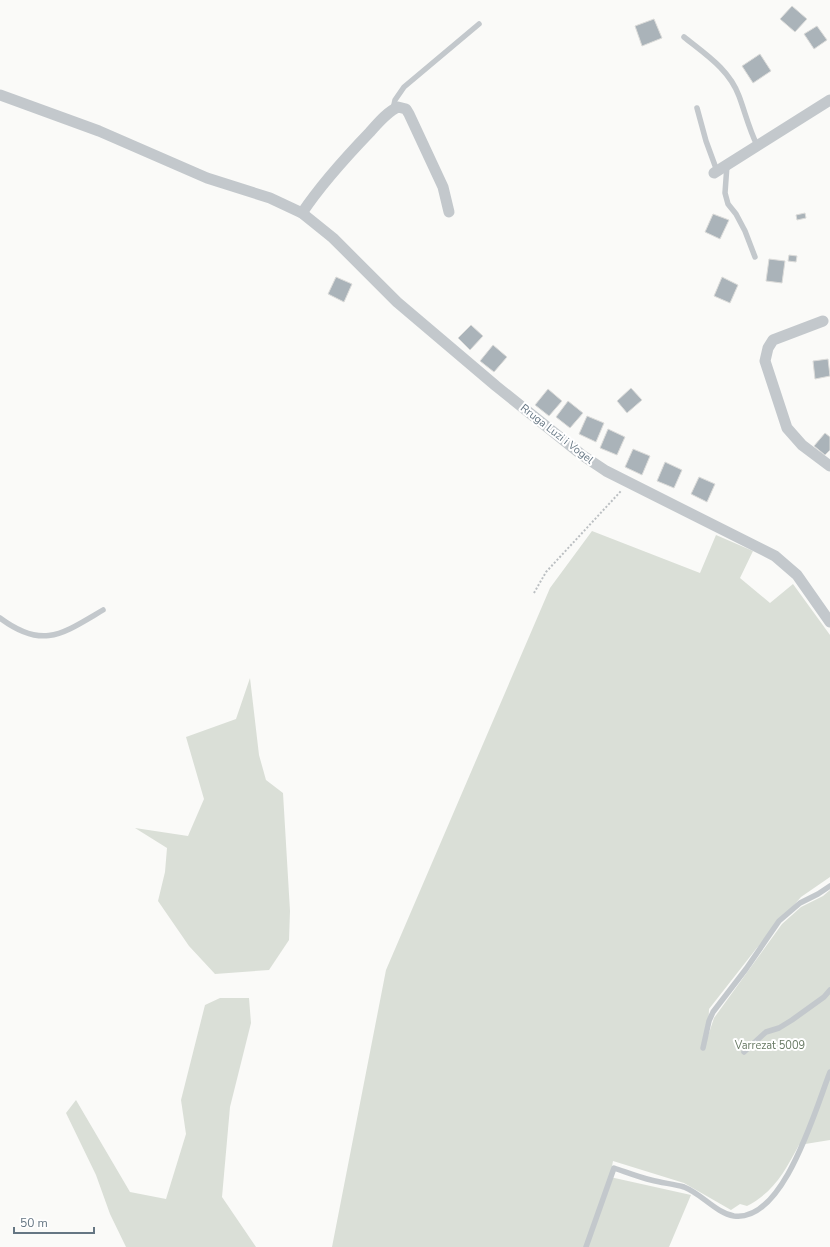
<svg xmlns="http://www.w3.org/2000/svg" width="830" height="1247" font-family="'Nunito Sans',sans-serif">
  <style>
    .green { fill: #dadfd7 }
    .building { fill: #aab3b9; stroke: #dcdcda }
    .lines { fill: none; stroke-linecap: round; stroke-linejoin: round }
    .path { stroke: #bbbfc2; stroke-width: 2; stroke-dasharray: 2 2; stroke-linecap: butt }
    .lane { stroke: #c3c8cc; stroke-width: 5.5 }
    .street { stroke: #c3c8cc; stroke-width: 11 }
    .labels { text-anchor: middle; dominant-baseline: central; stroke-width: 4; stroke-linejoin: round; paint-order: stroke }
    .street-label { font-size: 11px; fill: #657683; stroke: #fff }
    .park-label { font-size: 11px; fill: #687a64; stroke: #fff }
  </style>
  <rect width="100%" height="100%" fill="#fafaf8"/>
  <!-- green -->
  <g class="green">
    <path d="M592 531 700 573 716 535 753 551 740 578 770 603 793 584 830 635V877L801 897 756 949 709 1009 708 1036 714 1018 782 924 801 907 823 896 830 890V1140L799 1145C785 1171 774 1192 747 1206L740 1204 731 1210 684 1183 613 1161 610 1177 691 1195 669 1247H332L386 970 550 588Z"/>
    <polygon points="250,678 259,755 266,780 283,793 290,911 289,940 269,970 215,974 189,946 158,901 165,872 167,848 135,828 188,836 204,799 186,737 236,719"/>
    <polygon points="220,998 249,998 251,1023 230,1107 222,1197 256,1247 126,1247 110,1214 96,1175 66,1113 76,1100 130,1192 166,1199 186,1134 181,1100 205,1005"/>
  </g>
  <!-- building -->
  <g class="building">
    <polygon points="792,6 807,19 795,32 780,19"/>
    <polygon points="654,19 662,38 642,46 635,26"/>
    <polygon points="817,26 827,40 814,49 804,34"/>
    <polygon points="760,54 771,71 753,83 742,66"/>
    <polygon points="805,213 806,218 797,220 796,215"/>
    <polygon points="713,214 729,220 720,239 705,232"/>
    <polygon points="789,255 797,256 796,262 788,261"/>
    <polygon points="769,259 785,261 782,283 766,281"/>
    <polygon points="336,277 352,284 344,302 328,294"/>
    <polygon points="722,277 738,285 730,303 714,296"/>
    <polygon points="471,325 483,336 470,350 458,338"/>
    <polygon points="493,345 507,357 494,372 480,361"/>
    <polygon points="828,359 830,376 815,379 813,361"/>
    <polygon points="631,388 642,400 627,413 617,401"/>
    <polygon points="548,389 562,401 549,416 535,405"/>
    <polygon points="568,401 583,413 570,428 556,417"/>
    <polygon points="587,416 604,423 596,442 579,434"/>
    <polygon points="608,429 625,437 617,455 600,448"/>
    <polygon points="825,433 830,437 830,450 825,455 814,446"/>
    <polygon points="633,449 650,456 642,475 625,467"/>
    <polygon points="665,462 682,470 674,488 657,481"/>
    <polygon points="699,477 715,484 707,502 691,494"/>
  </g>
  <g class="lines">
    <!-- path -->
    <polyline class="path" points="534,593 546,572 621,491"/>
    <!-- lane -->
    <g class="lane">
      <path d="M684 37C705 54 729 69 739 96 745 112 749 129 757 145"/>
      <polyline points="697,108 706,141 717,171"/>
      <polyline points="393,109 395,100 404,87 479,24"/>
      <polyline points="727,165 725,193 728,204 736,214 745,231 755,257"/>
      <path d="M0 618C43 650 62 634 103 610"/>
      <polyline points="703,1048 709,1021 713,1012 746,969 779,921 800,903 818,894 830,886"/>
      <polyline points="744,1052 766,1032 779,1028 792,1020 824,997 830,990"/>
      <path d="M586 1247 614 1168C626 1172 639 1177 651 1180 662 1183 674 1184 684 1187 702 1194 716 1213 734 1216 784 1223 816 1107 830 1072"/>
    </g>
    <!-- street -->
    <g class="street">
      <polyline points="0,95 99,131 207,178 270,198 302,213 333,238 397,302 496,386 582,455 606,471 775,556 797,575 830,622"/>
      <polyline points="714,173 830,100"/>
      <path d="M302 213C322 183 345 158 370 132 378 123 387 112 398 107L406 109 409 114 443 187 449 212"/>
      <polyline points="823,321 773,340 768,348 765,361 787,428 802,445 830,466"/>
    </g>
  </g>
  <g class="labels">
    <!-- street labels -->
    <g class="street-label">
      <text transform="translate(557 434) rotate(38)">Rruga Luzi i Vogel</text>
    </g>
    <!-- park labels -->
    <g class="park-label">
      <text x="770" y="1045">Varrezat 5009</text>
    </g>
  </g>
  <!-- scale -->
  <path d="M14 1227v6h80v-6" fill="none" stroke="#657683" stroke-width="2"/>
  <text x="20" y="1227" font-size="12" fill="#657683" stroke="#ffffff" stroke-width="3" paint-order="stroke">50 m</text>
</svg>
